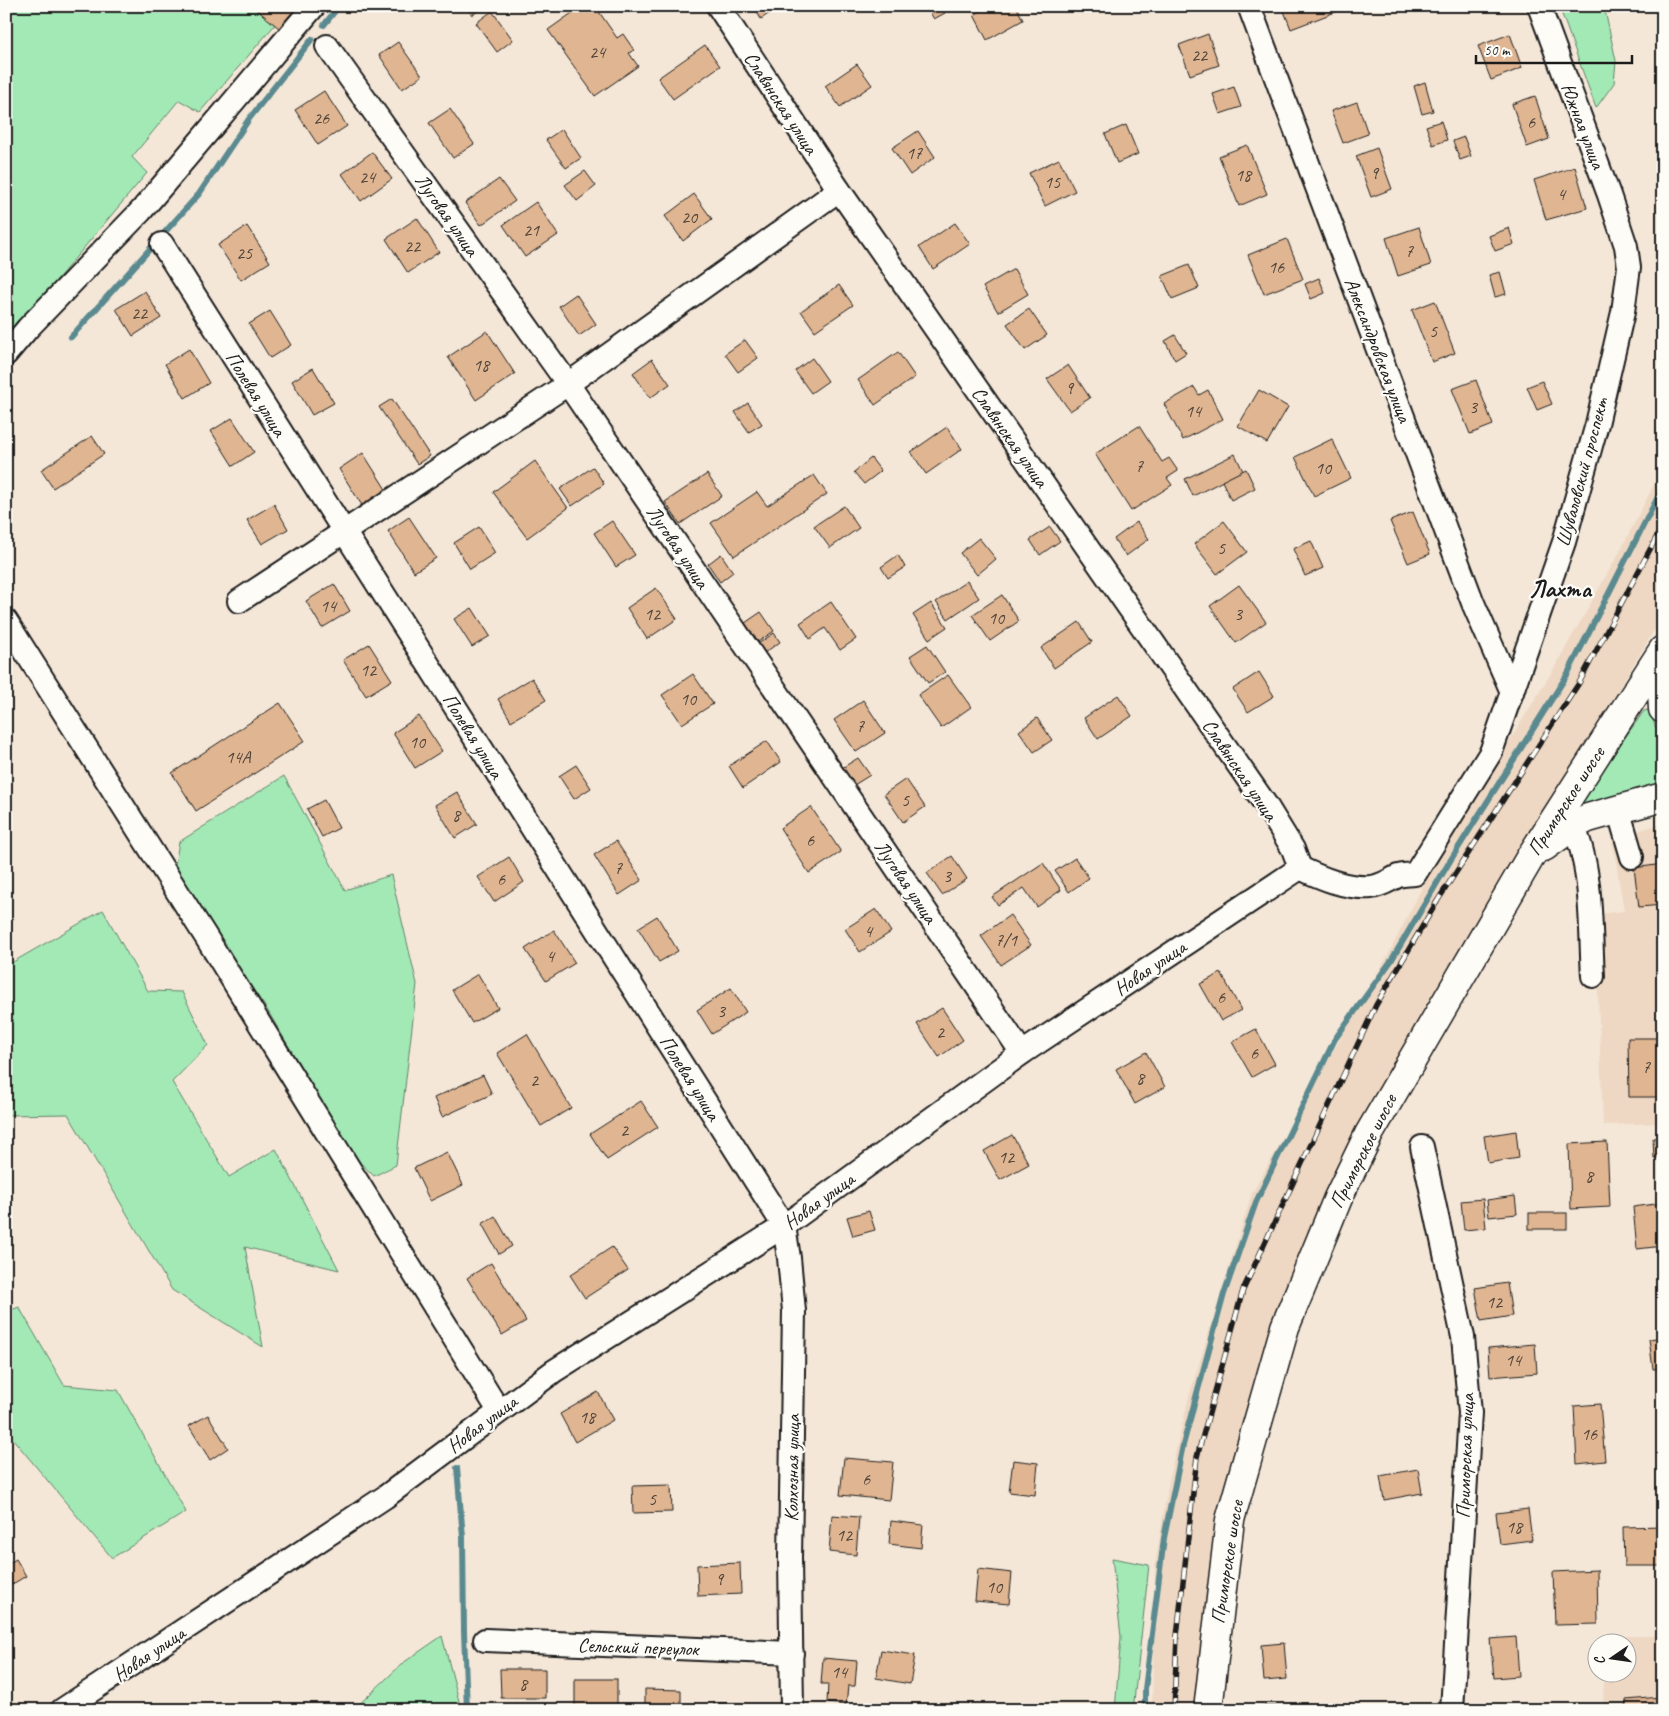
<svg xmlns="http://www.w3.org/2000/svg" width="1669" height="1716" font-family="Caveat,sans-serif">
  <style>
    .built { fill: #eed8c3 }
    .green { fill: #a3e9b5; stroke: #608268 }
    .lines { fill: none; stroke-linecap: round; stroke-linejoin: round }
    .stream { stroke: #5a8a90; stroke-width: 6 }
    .building { fill: #e0b591; stroke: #1c1c1c }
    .minor-casing { stroke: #1c1c1c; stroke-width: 26 }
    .major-casing { stroke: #1c1c1c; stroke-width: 31 }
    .minor { stroke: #fdfcf7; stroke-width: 22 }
    .major { stroke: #fdfcf7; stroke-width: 28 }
    .rail-casing { stroke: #1c1c1c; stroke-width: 5.5 }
    .rail { stroke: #fdfcf7; stroke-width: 4; stroke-dasharray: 11; stroke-linecap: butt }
    .labels { text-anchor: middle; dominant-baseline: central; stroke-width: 4.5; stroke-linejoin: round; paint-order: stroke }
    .number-label { font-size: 18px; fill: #4d4239 }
    .street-label { font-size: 20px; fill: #1c1c1c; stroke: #fdfcf7 }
    .district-label { font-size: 25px; font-weight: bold; fill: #1c1c1c; stroke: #fdfcf7 }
  </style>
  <rect width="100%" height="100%" fill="#f4e7d8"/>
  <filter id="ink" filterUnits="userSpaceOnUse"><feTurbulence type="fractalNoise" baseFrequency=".02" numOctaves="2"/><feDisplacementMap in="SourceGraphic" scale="10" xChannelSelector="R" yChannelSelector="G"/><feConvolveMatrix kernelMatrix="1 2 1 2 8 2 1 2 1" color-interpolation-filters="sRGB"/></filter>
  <g filter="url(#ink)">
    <!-- built -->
    <g class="built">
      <polygon points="1663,467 1663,616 1504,879 1280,1313 1200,1710 1152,1710 1155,1566 1170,1474 1190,1393 1252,1193 1387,957 1435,862 1553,670 1619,553"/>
      <polygon points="1663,823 1663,1123 1603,1125 1598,997 1598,914 1624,911 1612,839"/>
      <polygon points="1605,1636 1663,1636 1663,1710 1603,1710 1604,1674 1626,1674 1626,1644 1605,1643"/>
    </g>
    <!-- green -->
    <g class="green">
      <polygon points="6,6 291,6 200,112 179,100 132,157 147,173 6,340"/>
      <polygon points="1559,6 1604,6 1616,61 1614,83 1596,108"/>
      <polygon points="1648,710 1650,711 1655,726 1663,741 1663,787 1579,810 1577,805 1644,711"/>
      <polygon points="284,776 345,890 391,875 417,984 396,1165 374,1176 355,1158 266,1008 228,953 175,865 179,842"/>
      <polygon points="103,910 148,991 182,992 208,1045 172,1082 229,1177 276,1149 339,1270 245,1247 263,1347 172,1290 68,1114 6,1115 6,966"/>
      <polygon points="19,1307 64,1385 118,1390 186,1512 112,1558 8,1433 6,1444 6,1312"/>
      <polygon points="1112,1558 1149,1565 1133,1710 1115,1710 1121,1637"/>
      <polygon points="442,1636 459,1701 460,1710 353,1710 403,1663"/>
    </g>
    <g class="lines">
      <!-- stream -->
      <g class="stream">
        <polyline points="324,25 339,6"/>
        <polyline points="71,337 199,194 249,119 312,39"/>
        <polyline points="457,1468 463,1537 464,1632 467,1710"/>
        <polyline points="1145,1710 1145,1689 1164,1538 1183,1445 1224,1294 1256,1202 1335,1039 1391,961 1450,861 1567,675 1663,487"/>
      </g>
    </g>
    <!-- building -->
    <g class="building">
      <polygon points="258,6 300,6 280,29 256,9"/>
      <polygon points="466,6 484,6 472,15"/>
      <polygon points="582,6 595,6 617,38 623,34 634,50 629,53 638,66 595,96 548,30"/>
      <polygon points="753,6 780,6 761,19"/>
      <polygon points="926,6 941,6 945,13 934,19"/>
      <polygon points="989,6 1016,6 1023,20 987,40 974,15"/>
      <polygon points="1282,6 1336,6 1338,11 1291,29"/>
      <polygon points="492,11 513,40 497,52 476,23"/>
      <polygon points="1208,34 1219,65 1190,75 1179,45"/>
      <polygon points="1510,34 1522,68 1491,80 1478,46"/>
      <polygon points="398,42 422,76 402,89 379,55"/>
      <polygon points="705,45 720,66 673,99 658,78"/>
      <polygon points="857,64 872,85 840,107 825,86"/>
      <polygon points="1425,82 1433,111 1422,114 1414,86"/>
      <polygon points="1234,87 1241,107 1220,114 1213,94"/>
      <polygon points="324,91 347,126 318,145 295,110"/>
      <polygon points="1535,96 1549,139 1527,147 1512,104"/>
      <polygon points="1357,102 1368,134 1343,143 1331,111"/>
      <polygon points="450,109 474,144 453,158 429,123"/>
      <polygon points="1441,121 1447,140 1433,145 1426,126"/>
      <polygon points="1126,125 1138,154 1117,163 1105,134"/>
      <polygon points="562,129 581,158 566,168 546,140"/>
      <polygon points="918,131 935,157 910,175 892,148"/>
      <polygon points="1464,137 1471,156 1460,160 1453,141"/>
      <polygon points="1247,145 1267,194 1239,206 1219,156"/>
      <polygon points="1377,148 1392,189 1371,197 1356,156"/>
      <polygon points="372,152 392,179 361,201 342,174"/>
      <polygon points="1059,159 1075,191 1045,206 1029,173"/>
      <polygon points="1575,167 1587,208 1546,220 1534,180"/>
      <polygon points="585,171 596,186 577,201 565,185"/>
      <polygon points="499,179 515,201 481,225 465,203"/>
      <polygon points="694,194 712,219 683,241 665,216"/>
      <polygon points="536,202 558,235 525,257 503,225"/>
      <polygon points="417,218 439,252 408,273 386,239"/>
      <polygon points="955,223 970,244 933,269 919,247"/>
      <polygon points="247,226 270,262 241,280 218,245"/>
      <polygon points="1419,227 1431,265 1398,276 1386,238"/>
      <polygon points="1509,228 1514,244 1495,251 1489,236"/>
      <polygon points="1287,239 1303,279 1264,294 1248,255"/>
      <polygon points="1189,265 1199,288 1172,299 1162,276"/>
      <polygon points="1014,269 1028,294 998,312 983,287"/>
      <polygon points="1500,272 1506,294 1495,297 1489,275"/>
      <polygon points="1319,278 1325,293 1311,299 1305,284"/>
      <polygon points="839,285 853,305 815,331 801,311"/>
      <polygon points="145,291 161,318 133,336 116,309"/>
      <polygon points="576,294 596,324 579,336 559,306"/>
      <polygon points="1435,301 1455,353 1432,362 1412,310"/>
      <polygon points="1029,309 1047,335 1025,350 1007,324"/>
      <polygon points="270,311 291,345 270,358 249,324"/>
      <polygon points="487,331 515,374 476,400 448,357"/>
      <polygon points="1175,335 1186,353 1175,360 1165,341"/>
      <polygon points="745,340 758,358 738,372 725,354"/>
      <polygon points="189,349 209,383 185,398 165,364"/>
      <polygon points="898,352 915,377 875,405 858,380"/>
      <polygon points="812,358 828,381 811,393 795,371"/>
      <polygon points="652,359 670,384 650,398 633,373"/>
      <polygon points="1068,365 1090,398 1070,411 1047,379"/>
      <polygon points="313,368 334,403 312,415 292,381"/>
      <polygon points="1476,380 1493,425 1470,434 1452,389"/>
      <polygon points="1542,381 1552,404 1537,410 1527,387"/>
      <polygon points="1194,387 1199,395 1208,390 1223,419 1183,440 1164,404"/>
      <polygon points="1259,390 1288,407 1267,443 1238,426"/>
      <polygon points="392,399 430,456 417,464 379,407"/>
      <polygon points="748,403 762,424 749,432 735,412"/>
      <polygon points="232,418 254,452 233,466 211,431"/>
      <polygon points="1139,426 1162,462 1169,458 1178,471 1167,478 1172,485 1131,511 1095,454"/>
      <polygon points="947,427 962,449 926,474 911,452"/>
      <polygon points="92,436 104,454 53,488 41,470"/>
      <polygon points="1332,439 1351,478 1314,496 1295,457"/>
      <polygon points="363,453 387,491 363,507 339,469"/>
      <polygon points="1235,454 1243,471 1193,496 1185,479"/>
      <polygon points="871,458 881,471 864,484 854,472"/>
      <polygon points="535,461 568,508 527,538 493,492"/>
      <polygon points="593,467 604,484 572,506 560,489"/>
      <polygon points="1246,469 1255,488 1231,500 1222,481"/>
      <polygon points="707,474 722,496 680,524 665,502"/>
      <polygon points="814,475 827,494 734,556 711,523 757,492 767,506"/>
      <polygon points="274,504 288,529 262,544 247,520"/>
      <polygon points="844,506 859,528 830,548 814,526"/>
      <polygon points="1413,512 1430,554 1408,563 1390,521"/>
      <polygon points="409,517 436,558 414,572 388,531"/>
      <polygon points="612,521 635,555 616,567 594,533"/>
      <polygon points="1224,521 1247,552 1217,574 1194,544"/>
      <polygon points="1137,522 1149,539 1126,556 1114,539"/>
      <polygon points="479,527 495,553 470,569 454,543"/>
      <polygon points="1050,527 1060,541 1040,555 1030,540"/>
      <polygon points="979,538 996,559 977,575 960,553"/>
      <polygon points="1311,541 1323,568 1305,576 1293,549"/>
      <polygon points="721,554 733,572 720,582 708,564"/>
      <polygon points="898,555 905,567 888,578 881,567"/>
      <polygon points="967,581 979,598 948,619 936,602"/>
      <polygon points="334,584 350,611 322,628 306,601"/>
      <polygon points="1239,585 1266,622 1236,643 1210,606"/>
      <polygon points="656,588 677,619 647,639 627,608"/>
      <polygon points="1002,595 1019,621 990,641 972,615"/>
      <polygon points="831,602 856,639 840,650 825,628 810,639 800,623"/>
      <polygon points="931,603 947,627 929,639 913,615"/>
      <polygon points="472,608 490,636 472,647 454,619"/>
      <polygon points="761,612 774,631 758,642 745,623"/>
      <polygon points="1079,622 1092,642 1054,668 1041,648"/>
      <polygon points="774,633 780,642 764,653 758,644"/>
      <polygon points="369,644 392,680 366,696 343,660"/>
      <polygon points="927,645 945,672 928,683 910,656"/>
      <polygon points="1259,672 1274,696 1248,712 1233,689"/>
      <polygon points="693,674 713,704 682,724 662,695"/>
      <polygon points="948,675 971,707 941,728 918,695"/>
      <polygon points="532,678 546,700 511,721 498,699"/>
      <polygon points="1118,695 1132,716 1098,739 1084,718"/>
      <polygon points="863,700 885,733 856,752 834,720"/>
      <polygon points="280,703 305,741 196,811 172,773"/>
      <polygon points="419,716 442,751 415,768 393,733"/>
      <polygon points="1037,718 1052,740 1034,752 1019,731"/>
      <polygon points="767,741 781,762 743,788 729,766"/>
      <polygon points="858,758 870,775 854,785 842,768"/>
      <polygon points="576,765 591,788 574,799 559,776"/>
      <polygon points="906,779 925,807 903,822 884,794"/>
      <polygon points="457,792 477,824 455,838 435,805"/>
      <polygon points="324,800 339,828 322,837 307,809"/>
      <polygon points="811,807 841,852 809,873 780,828"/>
      <polygon points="616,841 642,880 619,895 594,855"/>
      <polygon points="952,856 967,879 942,895 927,873"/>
      <polygon points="509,857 524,882 494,902 478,877"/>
      <polygon points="1075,858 1089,878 1069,892 1055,871"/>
      <polygon points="1043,863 1061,890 1037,907 1024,888 998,905 992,897"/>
      <polygon points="1663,864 1663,905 1639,907 1634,868"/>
      <polygon points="876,909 891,932 860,952 845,929"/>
      <polygon points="1010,915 1031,945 1001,965 981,936"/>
      <polygon points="657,916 678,951 659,962 638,928"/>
      <polygon points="554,930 575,963 546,981 525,949"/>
      <polygon points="1221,973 1241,1010 1221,1021 1200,984"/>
      <polygon points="478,974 498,1008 472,1023 452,990"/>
      <polygon points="731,988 746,1012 712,1034 697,1010"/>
      <polygon points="942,1008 963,1040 939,1057 917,1024"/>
      <polygon points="1256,1029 1275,1064 1252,1077 1232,1042"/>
      <polygon points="527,1034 571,1108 541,1126 497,1053"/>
      <polygon points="1628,1038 1663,1038 1663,1097 1629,1097"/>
      <polygon points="1146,1052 1165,1087 1135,1104 1116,1069"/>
      <polygon points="483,1075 492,1094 442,1117 434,1098"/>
      <polygon points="641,1101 658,1127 607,1160 590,1134"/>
      <polygon points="1516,1131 1519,1158 1488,1163 1484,1136"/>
      <polygon points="1012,1135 1029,1164 1000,1180 984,1151"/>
      <polygon points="1663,1137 1663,1157 1654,1158 1653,1138"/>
      <polygon points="1607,1142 1610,1207 1571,1209 1569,1144"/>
      <polygon points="447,1152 463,1185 430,1201 414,1168"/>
      <polygon points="1515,1196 1517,1214 1489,1217 1487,1200"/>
      <polygon points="1483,1199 1486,1228 1464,1230 1461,1201"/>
      <polygon points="1663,1203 1663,1246 1637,1249 1633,1207"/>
      <polygon points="869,1211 875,1230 853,1236 847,1217"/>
      <rect x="1529" y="1213" width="38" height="16"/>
      <polygon points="495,1216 512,1246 499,1254 482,1224"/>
      <polygon points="612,1247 628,1270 585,1298 570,1275"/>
      <polygon points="491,1263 526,1321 502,1335 467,1278"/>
      <polygon points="1507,1283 1512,1316 1481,1321 1475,1288"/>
      <polygon points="1663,1337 1663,1368 1653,1369 1649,1339"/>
      <polygon points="1535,1344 1537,1373 1490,1377 1488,1348"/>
      <polygon points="598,1392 613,1420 575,1442 560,1414"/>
      <polygon points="1600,1404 1605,1461 1577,1464 1574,1406"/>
      <polygon points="208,1415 228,1448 210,1460 189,1426"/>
      <polygon points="844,1458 893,1462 889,1500 840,1495"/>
      <polygon points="1013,1460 1038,1463 1035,1495 1009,1492"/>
      <polygon points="1418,1469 1422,1493 1384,1500 1380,1476"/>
      <polygon points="671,1485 672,1512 633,1513 632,1486"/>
      <polygon points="1528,1509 1532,1540 1500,1544 1496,1513"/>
      <polygon points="832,1515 859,1517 856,1555 829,1552"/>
      <polygon points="891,1521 923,1525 921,1548 889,1544"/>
      <polygon points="1663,1526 1663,1566 1624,1566 1623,1527"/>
      <polygon points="16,1559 26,1576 6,1588 6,1565"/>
      <polygon points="740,1563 741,1594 698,1596 697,1565"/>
      <polygon points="978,1569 1012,1573 1009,1604 975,1601"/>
      <polygon points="1597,1570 1598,1624 1555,1625 1553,1572"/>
      <polygon points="1516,1637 1519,1676 1494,1678 1490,1639"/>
      <polygon points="1284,1643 1287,1679 1264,1681 1261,1645"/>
      <polygon points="881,1650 915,1655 910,1684 876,1678"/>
      <polygon points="823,1658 857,1661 855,1686 848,1686 846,1705 827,1703 828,1684 821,1684"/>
      <polygon points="500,1669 545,1669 545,1698 501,1698"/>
      <rect x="575" y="1679" width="42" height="31"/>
      <polygon points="645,1689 681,1690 681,1710 645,1710"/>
      <polygon points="1661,1697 1662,1710 1627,1710 1626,1700"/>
      <rect x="714" y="1703" width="28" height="7"/>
      <polygon points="1259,1706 1285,1706 1286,1710 1259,1710"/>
    </g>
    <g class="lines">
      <!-- minor casing -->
      <g class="minor-casing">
        <g id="minor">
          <polyline points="718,6 839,190 1266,805 1293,849 1300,868"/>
          <polyline points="1249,6 1473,603 1512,692"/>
          <polyline points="327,46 568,384 1022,1053"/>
          <polyline points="162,244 784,1226 789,1258 794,1311 790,1558 792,1710"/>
          <polyline points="6,354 28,328 141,211 314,6"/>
          <polyline points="239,601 568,384 839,190"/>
          <polyline points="6,621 206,937 499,1411"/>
          <polyline points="1618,809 1632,857"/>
          <path d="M1573 826C1593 868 1590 930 1593 976"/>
          <polyline points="1422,1147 1463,1337 1470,1413 1452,1710"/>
          <polyline points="485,1640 792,1653"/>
          <path d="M62 1710 385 1497 554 1371 784 1226 1022 1053 1300 868C1321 878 1347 889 1371 887 1381 886 1388 881 1396 877 1402 874 1409 875 1415 874L1491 752 1564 542 1597 424 1623 312 1629 267 1626 246 1609 195 1539 6"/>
        </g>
      </g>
      <!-- major casing -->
      <g class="major-casing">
        <g id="major">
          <polyline points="1663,660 1661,673 1663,709"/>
          <polyline points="1544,847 1576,824 1588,818 1663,797"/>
          <polyline points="1208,1710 1230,1520 1285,1327 1338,1198 1369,1134 1531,856 1663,650"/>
        </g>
      </g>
      <!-- minor -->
      <use href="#minor" class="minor"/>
      <!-- major -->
      <use href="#major" class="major"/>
      <!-- rail casing -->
      <g class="rail-casing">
        <polyline id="rail" points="1174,1710 1177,1636 1197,1457 1243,1290 1376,1005 1438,900 1579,683 1663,525"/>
      </g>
      <!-- rail -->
      <use href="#rail" class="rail"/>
    </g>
  </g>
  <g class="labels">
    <!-- number labels -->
    <g class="number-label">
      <text x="597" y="52">24</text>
      <text x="1199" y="55">22</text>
      <text x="321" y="118">26</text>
      <text x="1531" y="122">6</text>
      <text x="914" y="153">17</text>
      <text x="1374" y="173">9</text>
      <text x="1243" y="175">18</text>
      <text x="367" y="177">24</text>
      <text x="1052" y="182">15</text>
      <text x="1561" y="194">4</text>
      <text x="689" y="217">20</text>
      <text x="531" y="230">21</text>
      <text x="412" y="246">22</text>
      <text x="1409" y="251">7</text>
      <text x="244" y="253">25</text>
      <text x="1276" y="267">16</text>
      <text x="139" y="313">22</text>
      <text x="1433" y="331">5</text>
      <text x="481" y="365">18</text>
      <text x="1069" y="388">9</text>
      <text x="1473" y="407">3</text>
      <text x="1193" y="411">14</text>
      <text x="1139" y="466">7</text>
      <text x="1323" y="468">10</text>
      <text x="1221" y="548">5</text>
      <text x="328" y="606">14</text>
      <text x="652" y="614">12</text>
      <text x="1238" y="614">3</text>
      <text x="996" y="618">10</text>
      <text x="368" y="670">12</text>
      <text x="688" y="699">10</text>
      <text x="860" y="726">7</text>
      <text x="417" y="742">10</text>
      <text x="238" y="757">14А</text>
      <text x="905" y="800">5</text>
      <text x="456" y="815">8</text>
      <text x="810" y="840">6</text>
      <text x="618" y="868">7</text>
      <text x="947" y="876">3</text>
      <text x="501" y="879">6</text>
      <text x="868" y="931">4</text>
      <text x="1006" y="940">7/1</text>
      <text x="550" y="956">4</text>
      <text x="1221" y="997">6</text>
      <text x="721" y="1011">3</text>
      <text x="940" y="1032">2</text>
      <text x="1254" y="1053">6</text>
      <text x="1646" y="1067">7</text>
      <text x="1140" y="1078">8</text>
      <text x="534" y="1080">2</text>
      <text x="624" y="1130">2</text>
      <text x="1006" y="1157">12</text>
      <text x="1589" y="1176">8</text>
      <text x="1494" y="1302">12</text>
      <text x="1513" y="1360">14</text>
      <text x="587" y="1417">18</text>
      <text x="1589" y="1434">16</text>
      <text x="866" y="1479">6</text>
      <text x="652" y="1499">5</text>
      <text x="1514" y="1527">18</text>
      <text x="844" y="1535">12</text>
      <text x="719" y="1579">9</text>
      <text x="994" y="1587">10</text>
      <text x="839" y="1672">14</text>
      <text x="523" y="1684">8</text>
    </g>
    <!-- street labels -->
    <g class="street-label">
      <text transform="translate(781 103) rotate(57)">Славянская улица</text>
      <text transform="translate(1583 126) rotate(69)">Южная улица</text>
      <text transform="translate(447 215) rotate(55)">Луговая улица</text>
      <text transform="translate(1378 350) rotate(69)">Александровская улица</text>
      <text transform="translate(256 394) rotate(58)">Полевая улица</text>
      <text transform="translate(1010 437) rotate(55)">Славянская улица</text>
      <text transform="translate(1582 472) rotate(-75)">Шуваловский проспект</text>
      <text transform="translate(678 547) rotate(56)">Луговая улица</text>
      <text transform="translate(473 736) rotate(58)">Полевая улица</text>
      <text transform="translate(1240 770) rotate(56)">Славянская улица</text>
      <text transform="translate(1566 801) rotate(-57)">Приморское шоссе</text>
      <text transform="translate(906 882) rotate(56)">Луговая улица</text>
      <text transform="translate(1150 968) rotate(-34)">Новая улица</text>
      <text transform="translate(690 1078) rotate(58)">Полевая улица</text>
      <text transform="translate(1363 1151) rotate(-63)">Приморское шоссе</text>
      <text transform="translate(819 1201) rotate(-36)">Новая улица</text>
      <text transform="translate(482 1424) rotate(-37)">Новая улица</text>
      <text transform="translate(1465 1456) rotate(-88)">Приморская улица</text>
      <text transform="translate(792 1468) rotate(-89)">Колхозная улица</text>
      <text transform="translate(1227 1562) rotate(-81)">Приморское шоссе</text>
      <text transform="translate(638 1647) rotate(2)">Сельский переулок</text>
      <text transform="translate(149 1654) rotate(-34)">Новая улица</text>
    </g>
    <!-- district labels -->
    <g class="district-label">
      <text x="1560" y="589">Лахта</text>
    </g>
  </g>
  <!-- margin -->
  <rect width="1669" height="1716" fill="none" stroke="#fdfcf7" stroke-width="25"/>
  <rect x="12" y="12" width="1644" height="1691" fill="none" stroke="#1c1c1c" stroke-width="2" filter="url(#ink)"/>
  <!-- north arrow -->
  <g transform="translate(1612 1658) rotate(257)"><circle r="24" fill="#fdfcf7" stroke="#a3a29f"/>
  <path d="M0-4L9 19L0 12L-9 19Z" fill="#1c1c1c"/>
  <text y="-8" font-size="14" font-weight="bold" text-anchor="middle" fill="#1c1c1c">С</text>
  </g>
  <!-- scale -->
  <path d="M1476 55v8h156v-8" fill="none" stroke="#1c1c1c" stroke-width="2.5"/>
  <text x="1484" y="55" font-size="15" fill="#1c1c1c" stroke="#fdfcf7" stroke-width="4" paint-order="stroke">50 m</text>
</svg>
